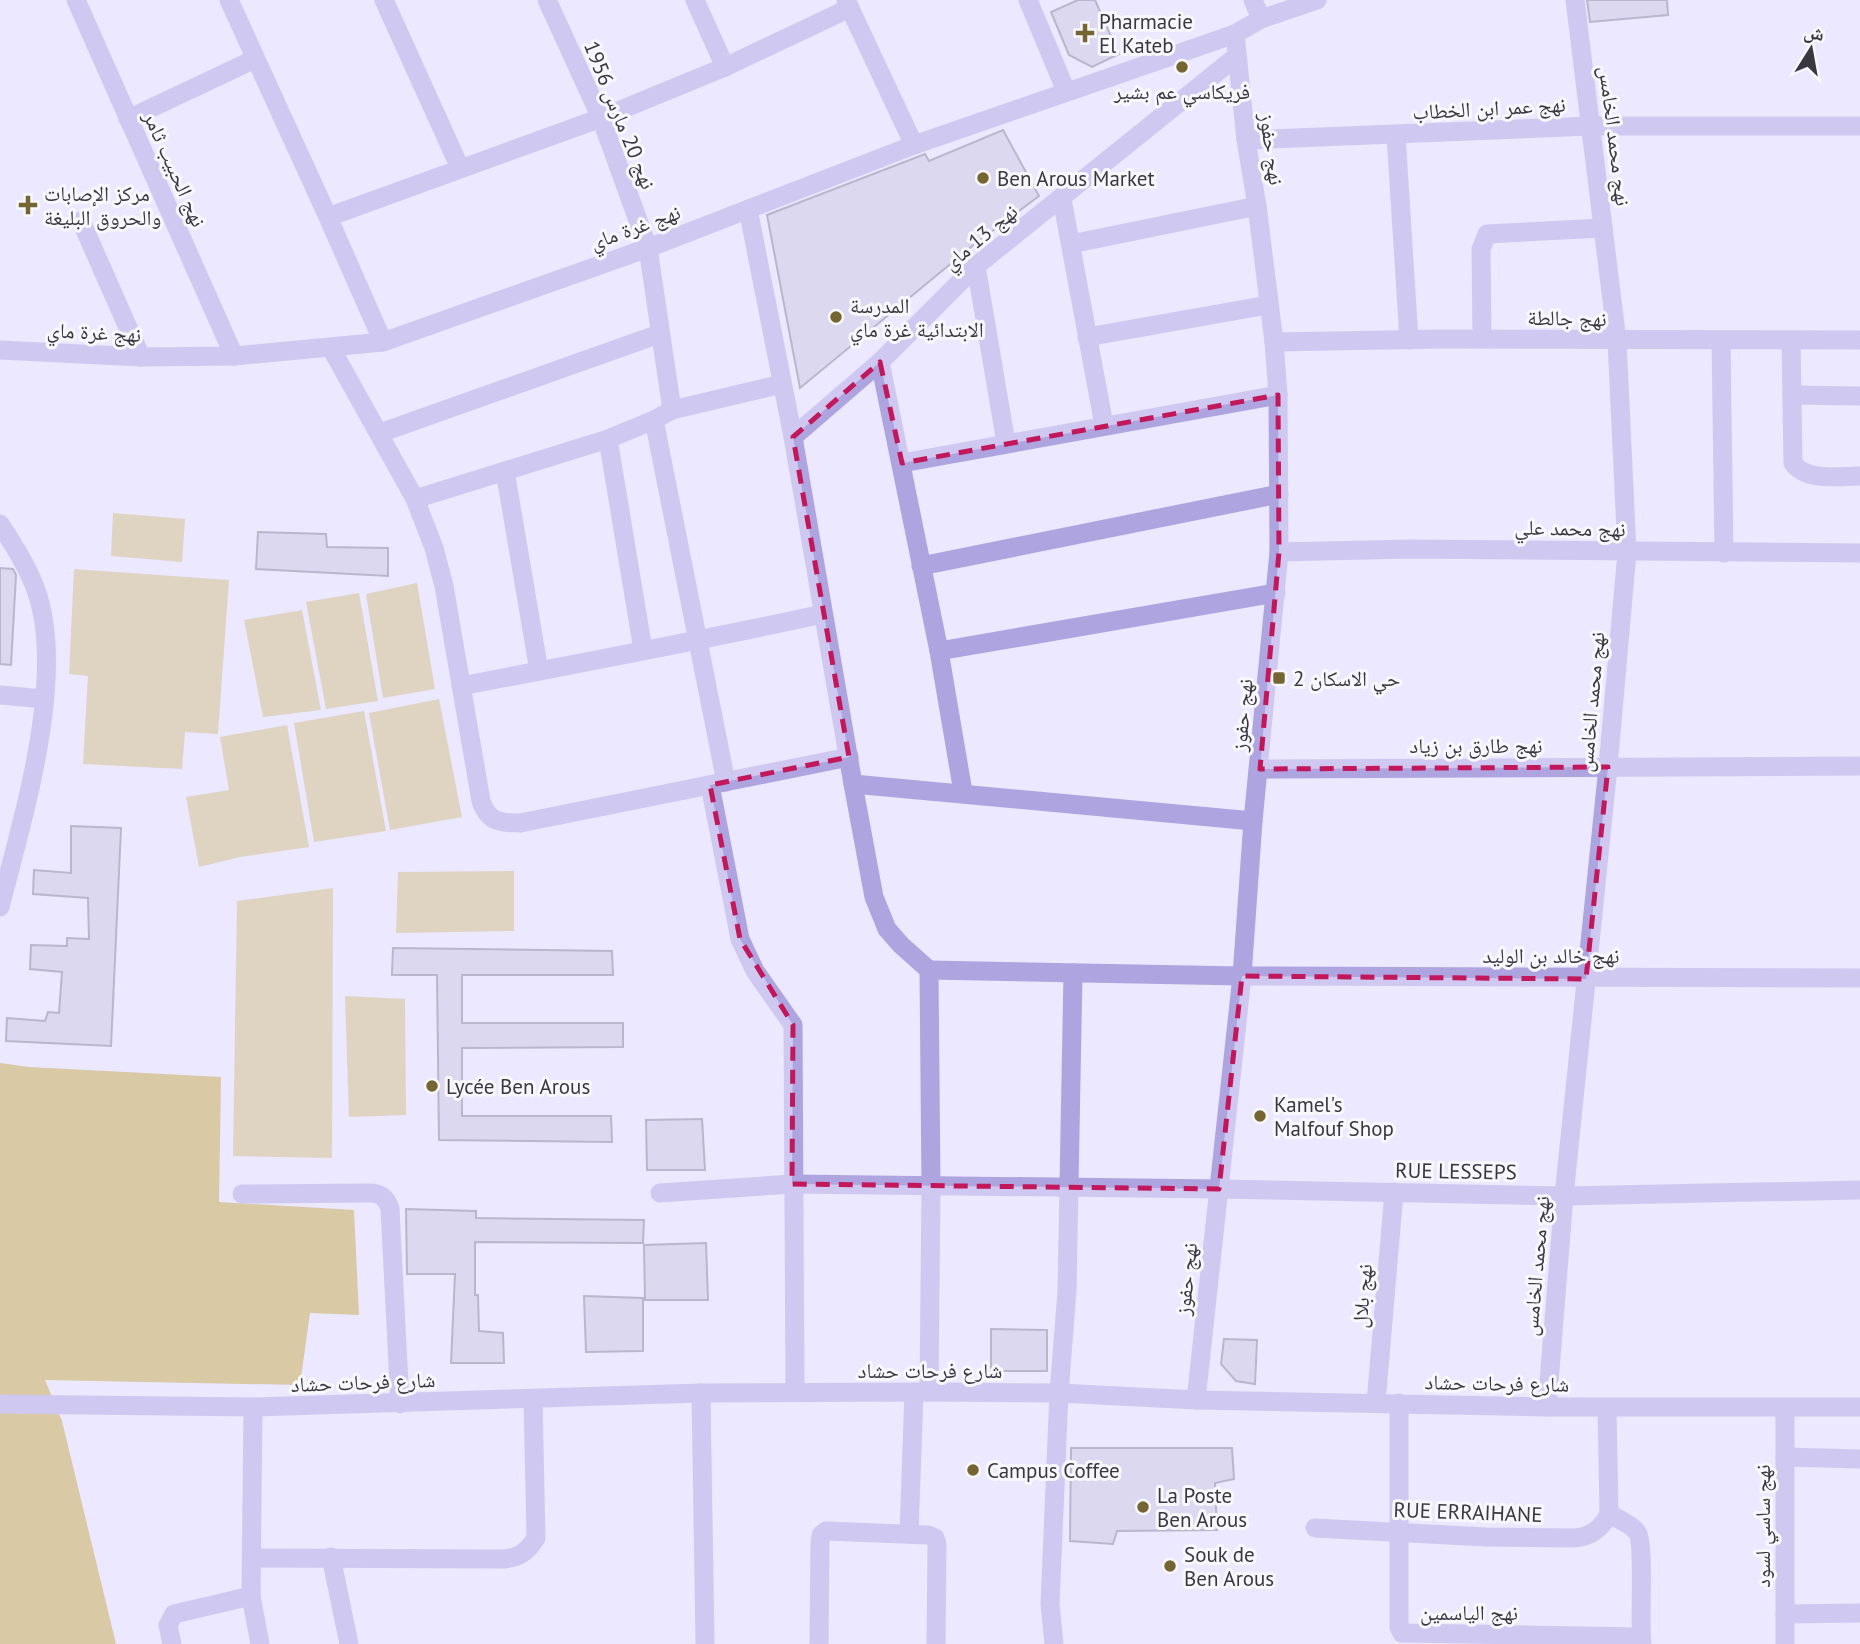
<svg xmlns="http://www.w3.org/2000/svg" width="1860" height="1644" font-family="'PT Sans','Noto Naskh Arabic',sans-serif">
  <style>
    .green { fill: #d1bb77 }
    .forest { fill: #c3a439 }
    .building { fill: #c9c6dd; stroke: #7e7b8f; stroke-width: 2 }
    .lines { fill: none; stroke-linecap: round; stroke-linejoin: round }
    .minor { stroke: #aea4df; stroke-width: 19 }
    .marked { fill: none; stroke: #c2185b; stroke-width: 5; stroke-dasharray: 14 9; stroke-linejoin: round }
    .poi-dot { fill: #756533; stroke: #f8f8fc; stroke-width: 2.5 }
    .labels { text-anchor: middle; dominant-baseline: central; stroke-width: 6; stroke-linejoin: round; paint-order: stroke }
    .poi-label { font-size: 21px; fill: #393841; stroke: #f8f8fc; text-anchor: start }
    .street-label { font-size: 21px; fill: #393841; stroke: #f8f8fc }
  </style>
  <rect width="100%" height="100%" fill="#ebe8ff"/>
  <!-- green -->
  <g class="green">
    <polygon points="113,513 185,519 182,562 111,556"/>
    <polygon points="74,569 229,580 218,734 185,732 182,769 83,764 88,676 69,674"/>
    <polygon points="417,583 435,689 383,698 366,594"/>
    <polygon points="359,593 378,701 326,709 306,602"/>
    <polygon points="302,610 321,710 263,717 244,620"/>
    <polygon points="439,699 462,817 390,830 369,713"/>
    <polygon points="364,711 386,831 314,842 294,723"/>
    <polygon points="287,725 309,847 240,857 199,867 186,797 229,790 220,737"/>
    <polygon points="514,871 514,931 396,933 398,872"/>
    <polygon points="333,888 332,1158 233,1156 237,901"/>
    <polygon points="345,996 405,999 406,1115 349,1117"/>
  </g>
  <!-- forest -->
  <polygon class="forest" points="0,1063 29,1067 221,1077 219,1202 354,1210 359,1315 310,1313 300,1385 45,1380 62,1421 116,1644 0,1644"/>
  <!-- building -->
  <g class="building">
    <polygon points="1078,0 1095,0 1119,54 1092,67 1069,55 1051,12"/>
    <polygon points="1587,0 1667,0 1668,15 1590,22"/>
    <polygon points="1003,130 1039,196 971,247 800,388 767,215 925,154 929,161"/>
    <polygon points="258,532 326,534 327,547 388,548 388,576 256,569"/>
    <polygon points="0,568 13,569 16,575 11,665 0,664"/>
    <polygon points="71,826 121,828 111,1046 6,1041 7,1018 45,1021 48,1012 59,1013 62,972 30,969 31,945 67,946 67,938 89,939 88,898 33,894 34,870 71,873"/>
    <polygon points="393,948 612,951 613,975 462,975 462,1023 623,1023 623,1047 462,1048 462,1116 611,1116 612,1142 439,1140 437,975 392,975"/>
    <polygon points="702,1119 705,1170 647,1170 646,1120"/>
    <polygon points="406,1209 476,1211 476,1218 644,1220 643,1243 475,1242 475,1295 478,1295 479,1331 503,1333 504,1363 451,1363 455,1274 407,1274"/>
    <polygon points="706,1243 708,1300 645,1300 644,1245"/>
    <polygon points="584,1296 643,1298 643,1351 586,1352"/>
    <polygon points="991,1329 1047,1330 1047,1371 991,1371"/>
    <polygon points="1224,1339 1257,1340 1255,1384 1236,1381 1221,1364"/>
    <polygon points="1071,1448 1232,1448 1234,1479 1215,1483 1217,1530 1117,1531 1113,1544 1070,1541"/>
  </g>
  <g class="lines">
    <!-- minor -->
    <g class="minor">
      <polyline points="76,0 234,356"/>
      <polyline points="229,0 328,217 383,342"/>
      <polyline points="384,0 460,168"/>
      <polyline points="547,0 601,118 648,248 672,410"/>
      <polyline points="695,0 725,67"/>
      <polyline points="846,0 914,145"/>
      <polyline points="1028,0 1066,91"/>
      <polyline points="1253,0 1261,19"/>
      <polyline points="128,119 255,59"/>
      <polyline points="1396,135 1409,340"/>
      <polyline points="1246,140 1591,126 1860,126"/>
      <polyline points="1062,199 1104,425"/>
      <polyline points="748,209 793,437 853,784 874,897 887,929 901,945 929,970 931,1186 929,1392"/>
      <polyline points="328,217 601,118 725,67 850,8"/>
      <polyline points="81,221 141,357"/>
      <polyline points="1071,244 1257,206"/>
      <polyline points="976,266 1006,443"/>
      <polyline points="1087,337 1268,305"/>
      <polyline points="1482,339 1481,249 1487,234 1603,228"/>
      <polyline points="1721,340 1724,553"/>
      <path d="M1791 340 1793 463C1806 482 1840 476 1860 476"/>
      <polyline points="1274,342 1443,339 1860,340"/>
      <path d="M331 348 415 499 434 548 444 586 481 801C488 822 500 823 520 823L849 757"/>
      <polyline points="0,350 141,357 234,356 383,342 648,248 914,145 1235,34 1261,19 1317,0"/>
      <polyline points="880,362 939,651 963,792"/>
      <polyline points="1792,395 1860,396"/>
      <polyline points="654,420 726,782"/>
      <polyline points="380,433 659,334"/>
      <polyline points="793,437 880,362 976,266 1237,56"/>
      <polyline points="608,439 643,650"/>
      <polyline points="902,463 1278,395"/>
      <polyline points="505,471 539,671"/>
      <polyline points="415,499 608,439 654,420 672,410 782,384"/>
      <path d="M0 524C14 545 28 567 36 590 67 677 22 820 0 907"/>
      <polyline points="1279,552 1410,549 1860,553"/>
      <polyline points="921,566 1279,494"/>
      <polyline points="939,651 1276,593"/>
      <path d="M461 686C582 663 703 640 823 614"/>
      <polyline points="0,695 44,699"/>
      <polyline points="1260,769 1860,766"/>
      <polyline points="853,784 1253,821"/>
      <polyline points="710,785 740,939 755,971 793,1025 795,1392"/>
      <polyline points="929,970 1242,976 1860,978"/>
      <polyline points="660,1193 792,1184 1219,1189 1564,1196 1860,1190"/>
      <path d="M242 1194 369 1193C381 1193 387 1198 390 1209L400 1404"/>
      <polyline points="701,1393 705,1644"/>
      <polyline points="1196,1400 1242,976 1253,821 1279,552 1278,395 1274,342 1257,206 1246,140 1235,34"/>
      <polyline points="1376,1403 1394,1192"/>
      <polyline points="1399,1403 1399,1627 1402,1633 1641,1637"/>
      <polyline points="0,1404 253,1407 701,1393 929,1392 1059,1393 1196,1400 1547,1407 1860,1407"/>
      <polyline points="253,1407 251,1596 260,1644"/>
      <polyline points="1547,1407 1564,1196 1608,767 1627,552 1617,341 1575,0"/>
      <path d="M1607 1408 1609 1514C1618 1519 1631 1524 1637 1532 1645 1542 1639 1623 1642 1644"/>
      <polyline points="1785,1457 1860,1459"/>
      <path d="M1315 1528 1486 1537 1574 1538C1591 1537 1601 1529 1609 1514"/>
      <polyline points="909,1534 914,1392"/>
      <polyline points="331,1557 349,1644"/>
      <path d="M251 1558 498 1559C517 1559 526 1554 536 1538L533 1399"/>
      <polyline points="1785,1614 1860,1613"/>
      <polyline points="172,1644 168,1625 174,1614 251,1596"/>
      <polyline points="819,1644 820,1542 821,1535 826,1531 928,1535 935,1538 937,1544 936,1644"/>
      <polyline points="1054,1644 1050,1604 1059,1393 1067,1291 1073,973"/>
      <polyline points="1785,1644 1785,1407"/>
    </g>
  </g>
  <!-- marked area -->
  <path d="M0 0H1860V1644H0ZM880 362 902 463 1278 395 1279 552 1260 769 1608 767 1586 979 1242 976 1219 1189 792 1184 793 1025 740 939 710 785 849 757 793 437Z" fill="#ebe8ff" fill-opacity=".55" fill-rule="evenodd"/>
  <path class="marked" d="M880 362 902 463 1278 395 1279 552 1260 769 1608 767 1586 979 1242 976 1219 1189 792 1184 793 1025 740 939 710 785 849 757 793 437Z"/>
  <!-- markers -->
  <g class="poi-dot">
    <path d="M1081.5 22.5h7v7h7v7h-7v7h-7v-7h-7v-7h7z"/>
    <circle cx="1182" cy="67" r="7"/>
    <circle cx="983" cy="178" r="7"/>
    <path d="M24.5 194.5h7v7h7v7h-7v7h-7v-7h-7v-7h7z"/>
    <circle cx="836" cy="317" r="7"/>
    <rect x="1272" y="671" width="14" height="14" rx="3.5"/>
    <circle cx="432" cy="1086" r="7"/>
    <circle cx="1260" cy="1116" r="7"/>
    <circle cx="973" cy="1470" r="7"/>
    <circle cx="1143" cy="1507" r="7"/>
    <circle cx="1170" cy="1566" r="7"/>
  </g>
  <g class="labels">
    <!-- poi labels -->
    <g class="poi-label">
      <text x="1099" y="21">Pharmacie<tspan x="1099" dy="24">El Kateb</tspan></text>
      <text x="1182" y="91" text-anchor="middle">فريكاسي عم بشير</text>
      <text x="997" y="178">Ben Arous Market</text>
      <text x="44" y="193">مركز الإصابات<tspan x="44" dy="24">والحروق البليغة</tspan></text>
      <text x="850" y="305">المدرسة<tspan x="850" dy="24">الابتدائية غرة ماي</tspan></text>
      <text x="1293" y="678">حي الاسكان 2</text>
      <text x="446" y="1086">Lycée Ben Arous</text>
      <text x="1274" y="1104">Kamel's<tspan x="1274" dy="24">Malfouf Shop</tspan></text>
      <text x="987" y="1470">Campus Coffee</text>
      <text x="1157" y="1495">La Poste<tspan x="1157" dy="24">Ben Arous</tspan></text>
      <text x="1184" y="1554">Souk de<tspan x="1184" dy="24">Ben Arous</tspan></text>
    </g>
    <!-- street labels -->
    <g class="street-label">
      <text transform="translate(1489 108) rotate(-3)">نهج عمر ابن الخطاب</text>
      <text transform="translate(620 115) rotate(68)">نهج 20 مارس 1956</text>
      <text transform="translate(1615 136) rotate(83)">نهج محمد الخامس</text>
      <text transform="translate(1272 149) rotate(82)">نهج حفوز</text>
      <text transform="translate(175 169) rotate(66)">نهج الحبيب ثامر</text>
      <text transform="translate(635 227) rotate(-20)">نهج غرة ماي</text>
      <text transform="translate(980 237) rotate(-40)">نهج 13 ماي</text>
      <text transform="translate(1567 318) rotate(1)">نهج جالطة</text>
      <text transform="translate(94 332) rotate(3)">نهج غرة ماي</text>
      <text transform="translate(1570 528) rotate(1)">نهج محمد علي</text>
      <text transform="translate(1591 702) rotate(-85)">نهج محمد الخامس</text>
      <text transform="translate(1242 715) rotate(-85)">نهج حفوز</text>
      <text x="1476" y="745">نهج طارق بن زياد</text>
      <text x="1551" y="955">نهج خالد بن الوليد</text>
      <text transform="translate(1456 1171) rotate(1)">RUE LESSEPS</text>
      <text transform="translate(1536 1266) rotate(-85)">نهج محمد الخامس</text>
      <text transform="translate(1186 1279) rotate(-84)">نهج حفوز</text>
      <text transform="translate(1362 1296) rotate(-85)">نهج بلال</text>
      <text x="930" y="1370">شارع فرحات حشاد</text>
      <text transform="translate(363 1382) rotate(-2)">شارع فرحات حشاد</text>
      <text transform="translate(1497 1383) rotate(1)">شارع فرحات حشاد</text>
      <text transform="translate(1468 1512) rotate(2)">RUE ERRAIHANE</text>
      <text transform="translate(1762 1526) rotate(-90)">نهج ساسي لسود</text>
      <text x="1469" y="1612">نهج الياسمين</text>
    </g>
  </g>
  <!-- north arrow -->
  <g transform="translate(1811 49) rotate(11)" stroke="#f8f8fc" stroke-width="5" paint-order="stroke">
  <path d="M0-5L12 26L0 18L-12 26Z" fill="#393841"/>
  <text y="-10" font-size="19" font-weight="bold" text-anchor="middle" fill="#393841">ش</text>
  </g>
</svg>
